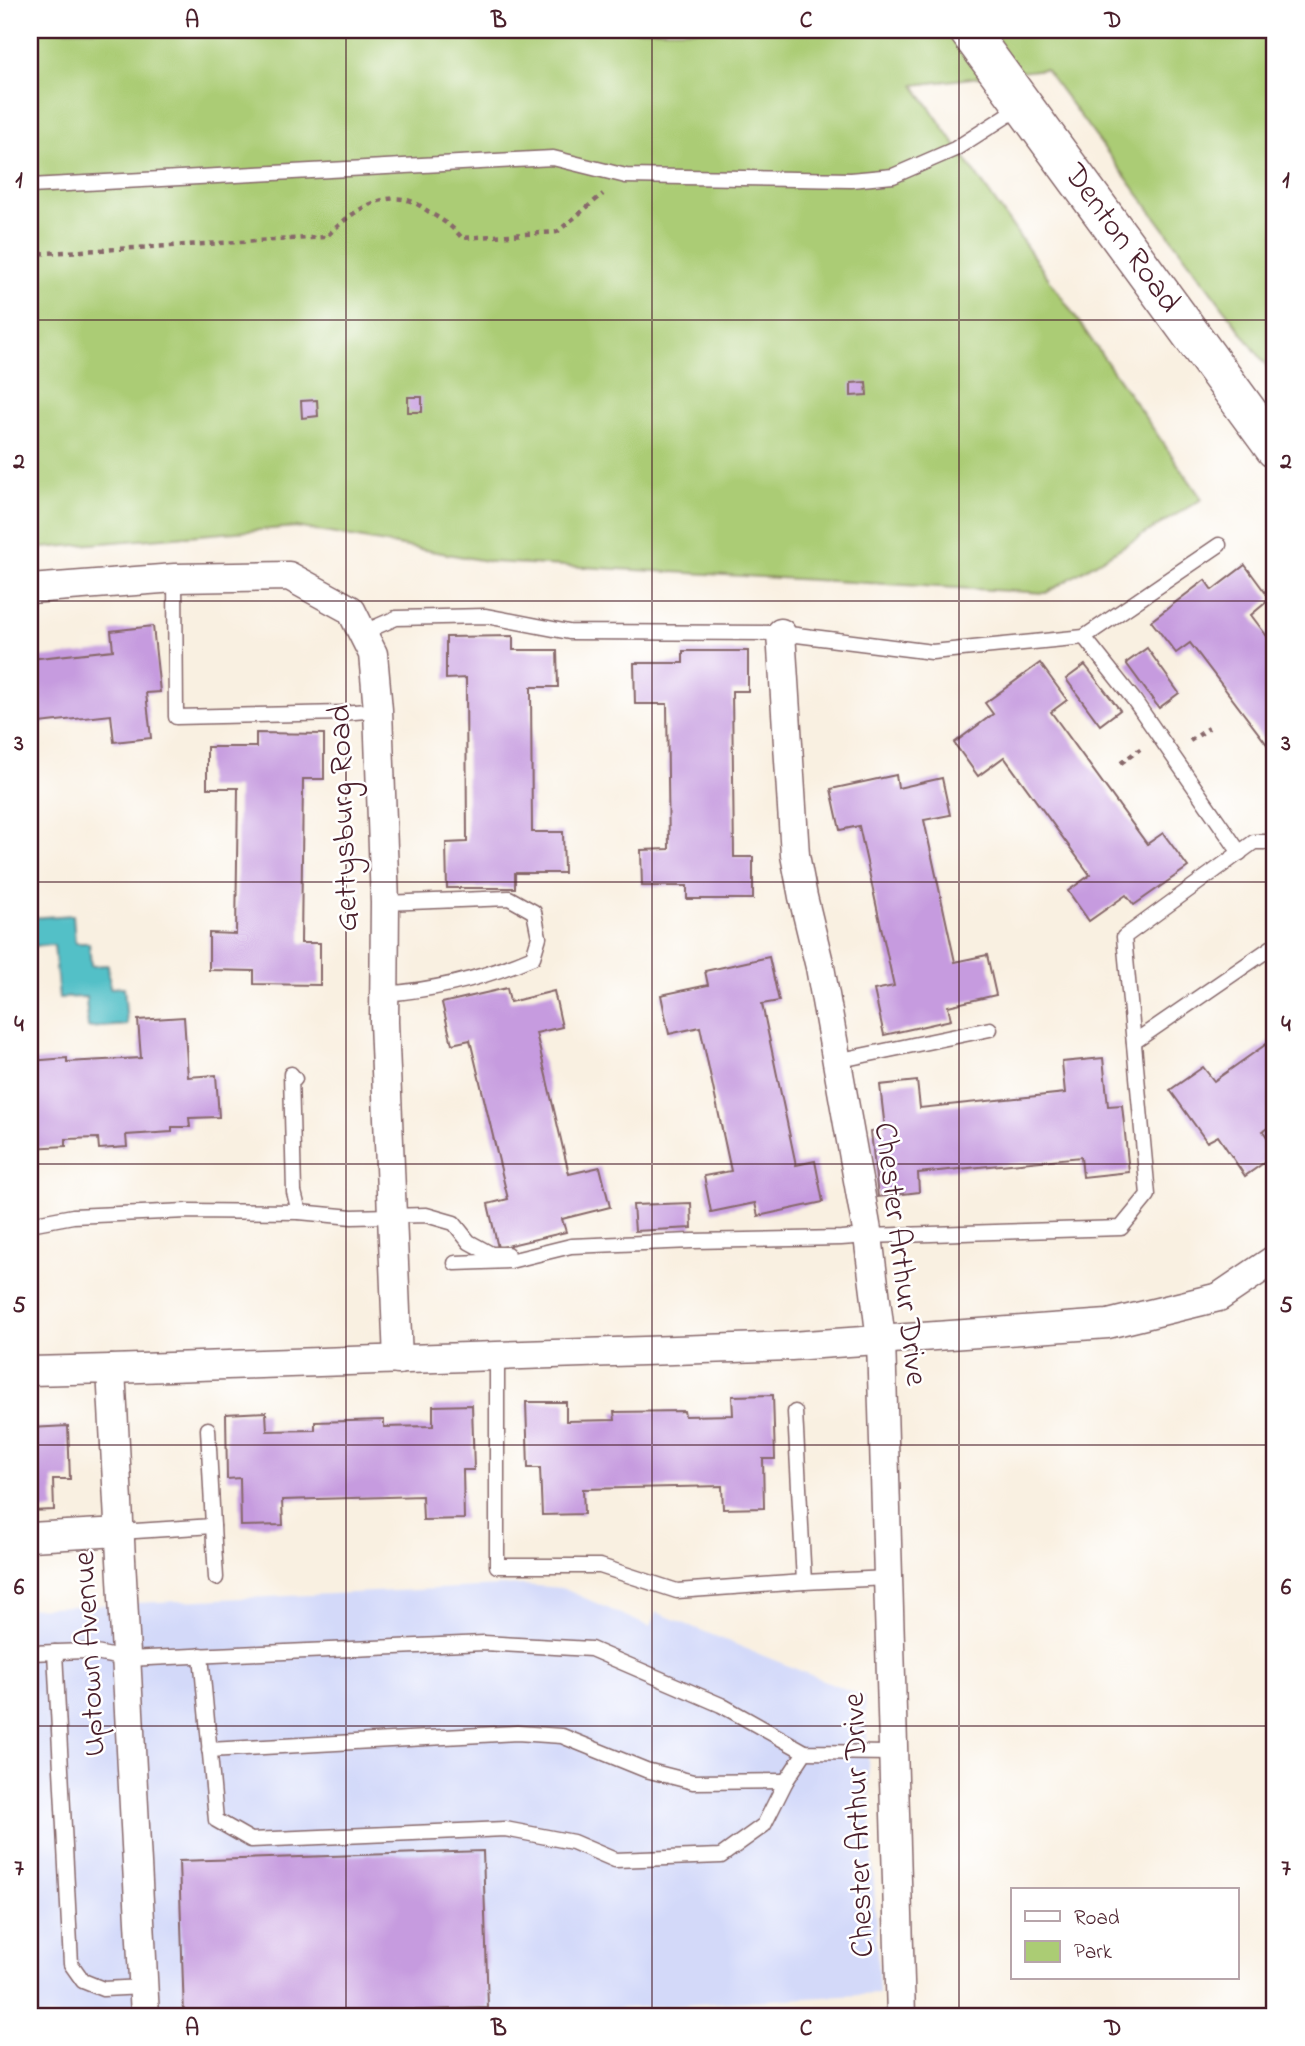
<svg xmlns="http://www.w3.org/2000/svg" width="1305" height="2046" font-family="'Indie Flower',sans-serif">
  <style>
    .built { fill: #d3d9f9 }
    .green { fill: #abcc74; stroke: #7a7650; stroke-width: 2 }
    .water { fill: #52c0c7; stroke: #4e7079; stroke-width: 2 }
    .building { fill: #c69bdf }
    .lines { fill: none; stroke-linecap: round; stroke-linejoin: round }
    .lane-casing { stroke: #87686b; stroke-width: 17 }
    .street-casing { stroke: #87686b; stroke-width: 31 }
    .secondary-casing { stroke: #87686b; stroke-width: 41 }
    .path { stroke: #87686b; stroke-width: 4.5; stroke-dasharray: 5 5; stroke-linecap: butt }
    .lane { stroke: #fff; stroke-width: 14 }
    .street { stroke: #fff; stroke-width: 28 }
    .secondary { stroke: #fff; stroke-width: 38 }
    .grid { fill: none; stroke: #4a1f2b; stroke-width: 2; stroke-opacity: 0.55 }
    .labels { text-anchor: middle; dominant-baseline: central; stroke-width: 5; stroke-linejoin: round; paint-order: stroke }
    .street-label { font-size: 32px; fill: #4a1f2b; stroke: #fff }
    .neatline { fill: none; stroke: #4a1f2b; stroke-width: 2.5 }
    .grid-label { font-size: 23px; text-anchor: middle; font-weight: bold; fill: #4a1f2b }
  </style>
  <rect width="100%" height="100%" fill="#fff"/>
  <filter id="ink" filterUnits="userSpaceOnUse"><feTurbulence type="fractalNoise" baseFrequency=".0143" numOctaves="2"/><feDisplacementMap in="SourceGraphic" scale="14" xChannelSelector="R" yChannelSelector="G"/><feConvolveMatrix kernelMatrix="1 2 1 2 8 2 1 2 1" color-interpolation-filters="sRGB"/></filter>
  <filter id="wash" filterUnits="userSpaceOnUse"><feTurbulence type="fractalNoise" baseFrequency=".00686" numOctaves="4" result="noise"/><feDisplacementMap in="SourceGraphic" scale="28" xChannelSelector="R" yChannelSelector="G"/><feGaussianBlur stdDeviation="1.57" result="paint"/><feColorMatrix in="noise" values="0 0 0 0 0 0 0 0 0 0 0 0 0 0 0 0 0 1.4 0 .05"/><feComposite in="paint" operator="in"/></filter>
  <g filter="url(#wash)">
    <rect width="100%" height="100%" fill="#f9f0e1"/>
    <!-- built -->
    <polygon class="built" points="523,1585 562,1588 650,1627 656,1612 865,1697 879,1994 478,2016 30,2016 30,1608"/>
    <!-- green -->
    <polygon class="green" points="30,30 1275,30 1275,377 1045,69 914,85 1202,499 1046,593 492,562 296,527 30,549"/>
    <!-- water -->
    <polygon class="water" points="73,915 75,943 89,943 91,966 108,965 110,988 124,987 127,1025 88,1028 86,997 59,998 54,945 32,946 30,918"/>
    <g id="blocks">
      <!-- building -->
      <g class="building">
        <polygon points="866,382 867,395 851,396 851,383"/>
        <rect x="408" y="397" width="14" height="15"/>
        <polygon points="317,400 318,416 302,418 301,401"/>
        <polygon points="1245,565 1270,599 1251,615 1275,647 1275,755 1190,643 1176,653 1151,621 1205,580 1212,590"/>
        <polygon points="153,626 160,692 146,693 151,738 114,742 111,715 30,724 30,659 113,650 111,631"/>
        <polygon points="513,636 513,650 557,650 558,687 531,687 532,832 563,832 564,873 515,873 515,888 447,888 446,843 467,842 466,678 446,679 446,637"/>
        <polygon points="1147,648 1179,693 1159,708 1126,663"/>
        <polygon points="683,651 748,651 748,691 732,691 734,857 753,857 753,899 687,899 687,886 642,886 641,850 669,849 667,704 635,704 634,663 683,663"/>
        <polygon points="1040,663 1067,700 1051,712 1147,844 1163,833 1188,867 1134,905 1126,895 1089,921 1068,891 1090,875 1004,757 978,776 954,743 993,714 985,703"/>
        <polygon points="1085,665 1120,710 1100,725 1066,679"/>
        <polygon points="256,733 324,734 324,779 303,779 301,943 320,943 320,985 254,984 254,971 209,970 209,933 236,934 238,788 207,788 207,747 256,747"/>
        <polygon points="896,775 898,788 942,778 950,815 924,820 955,962 987,955 996,995 948,1006 951,1020 884,1035 874,990 894,986 859,826 840,830 831,789"/>
        <polygon points="769,957 779,1001 762,1004 796,1165 815,1161 823,1202 758,1216 755,1203 711,1212 704,1176 731,1171 700,1027 669,1034 661,995 708,985 705,971"/>
        <polygon points="507,988 510,1002 554,991 562,1027 536,1033 569,1174 600,1167 610,1207 562,1219 566,1232 498,1248 488,1204 508,1199 470,1040 452,1044 442,1003"/>
        <polygon points="184,1017 188,1077 216,1075 219,1117 189,1118 190,1127 172,1127 172,1132 126,1135 127,1147 99,1149 98,1138 66,1139 66,1146 30,1148 30,1061 67,1058 67,1062 141,1058 138,1020"/>
        <polygon points="1275,1038 1275,1123 1263,1131 1275,1149 1275,1155 1245,1176 1218,1136 1207,1142 1170,1090 1203,1067 1214,1081"/>
        <polygon points="1103,1058 1108,1106 1122,1105 1129,1172 1083,1177 1081,1157 918,1173 919,1192 878,1197 871,1131 885,1129 880,1085 917,1081 920,1108 1065,1093 1062,1062"/>
        <polygon points="691,1203 692,1228 635,1231 633,1205"/>
        <polygon points="773,1395 775,1459 763,1459 764,1508 723,1509 722,1486 583,1489 584,1514 542,1515 540,1468 528,1468 526,1402 566,1402 566,1421 615,1420 614,1412 684,1411 685,1416 733,1415 732,1396"/>
        <polygon points="472,1405 474,1470 463,1470 464,1519 423,1520 422,1496 282,1500 283,1525 241,1526 240,1478 227,1479 226,1414 266,1412 267,1431 315,1430 315,1422 384,1420 384,1427 433,1426 433,1406"/>
        <polygon points="68,1426 70,1479 53,1479 54,1510 30,1511 30,1428"/>
        <polygon points="483,1851 488,2008 236,2016 184,2016 179,1861"/>
      </g>
    </g>
  </g>
  <g filter="url(#ink)">
    <use href="#blocks" fill-opacity="0" stroke="#87686b" stroke-width="2"/>
    <g class="lines">
      <!-- lane casing -->
      <g class="lane-casing">
        <g id="lane">
          <polyline points="30,186 553,158 626,176 851,180 893,176 955,149 1022,106"/>
          <polyline points="175,578 176,717 342,713 378,710"/>
          <polyline points="362,633 396,618 486,616 569,632 781,633 932,652 1084,637 1219,545"/>
          <polyline points="1084,637 1134,700 1240,853"/>
          <path d="M384 994C435 990 487 977 533 957L539 937 534 912 509 898 385 903"/>
          <polyline points="1134,1042 1275,945"/>
          <polyline points="836,1061 990,1029"/>
          <polyline points="295,1079 291,1074 294,1192 299,1212"/>
          <polyline points="30,1224 73,1216 187,1211 299,1212 352,1217 426,1215 454,1223 469,1242 491,1254 507,1254"/>
          <polyline points="455,1263 510,1261 571,1246 692,1241 841,1238 868,1236 1121,1228 1148,1195 1124,937 1254,842 1275,842"/>
          <polyline points="497,1356 497,1566 600,1566 677,1591 804,1582 888,1578"/>
          <polyline points="795,1412 804,1582"/>
          <polyline points="213,1526 216,1578"/>
          <polyline points="120,1532 213,1526 208,1429"/>
          <polyline points="55,1652 71,1964 83,1981 103,1989 144,1987"/>
          <polyline points="30,1653 85,1651 127,1659 484,1643 591,1649 721,1705 805,1752 893,1753"/>
          <polyline points="201,1655 216,1820 251,1840 505,1829 573,1842 615,1860 721,1856 764,1825 786,1781 805,1752"/>
          <polyline points="209,1750 517,1733 562,1736 646,1770 693,1782 786,1781"/>
        </g>
      </g>
      <!-- street casing -->
      <g class="street-casing">
        <g id="street">
          <polyline points="30,589 175,578 289,576 351,610 373,654 378,710 385,903 384,1022 398,1360"/>
          <polyline points="781,633 795,855 803,897 820,967 868,1236 881,1340 901,2016"/>
          <polyline points="111,1369 791,1346 1108,1324 1219,1297 1275,1259"/>
          <polyline points="30,1371 111,1369 145,2016"/>
          <polyline points="30,1537 120,1532"/>
        </g>
      </g>
      <!-- secondary casing -->
      <g class="secondary-casing">
        <polyline id="secondary" points="968,30 1275,449"/>
      </g>
      <!-- path -->
      <g class="path">
        <path d="M30 254 326 237C348 215 381 189 413 202 420 205 426 210 432 214 444 221 453 227 462 238L557 232 603 194"/>
        <polyline points="1190,741 1209,728"/>
        <polyline points="1121,763 1140,749"/>
      </g>
      <!-- lane -->
      <use href="#lane" class="lane"/>
      <!-- street -->
      <use href="#street" class="street"/>
      <!-- secondary -->
      <use href="#secondary" class="secondary"/>
    </g>
  </g>
  <!-- grid -->
  <path class="grid" d="M346 30V2016M652 30V2016M959 30V2016M30 320H1275M30 601H1275M30 882H1275M30 1164H1275M30 1445H1275M30 1726H1275"/>
  <g class="labels">
    <!-- street labels -->
    <g class="street-label">
      <text transform="translate(1121 239) rotate(54)">Denton Road</text>
      <text transform="translate(345 818) rotate(-92)">Gettysburg Road</text>
      <text transform="translate(899 1254) rotate(83)">Chester Arthur Drive</text>
      <text transform="translate(91 1654) rotate(-93)">Uptown Avenue</text>
      <text transform="translate(860 1825) rotate(-92)">Chester Arthur Drive</text>
    </g>
  </g>
  <!-- margin -->
  <rect width="1305" height="2046" fill="none" stroke="#fff" stroke-width="77"/>
  <!-- legend -->
  <rect x="1011" y="1888" width="228" height="91" fill="#ffffff" stroke="#b7a5aa" stroke-width="2"/>
  <rect x="1025" y="1911" width="35" height="10" fill="#ffffff" stroke="#b7a5aa" stroke-width="2"/>
  <text x="1074" y="1924" font-size="21" fill="#4a1f2b">Road</text>
  <rect x="1025" y="1941" width="35" height="21" fill="#abcc74" stroke="#b7a5aa" stroke-width="2"/>
  <text x="1074" y="1958" font-size="21" fill="#4a1f2b">Park</text>
  <rect x="38" y="38" width="1228" height="1970" class="neatline"/>
  <g class="grid-label">
    <text x="192" y="27">A</text>
    <text x="499" y="27">B</text>
    <text x="806" y="27">C</text>
    <text x="1113" y="27">D</text>
    <text x="19" y="187">1</text>
    <text x="1286" y="187">1</text>
    <text x="19" y="468">2</text>
    <text x="1286" y="468">2</text>
    <text x="19" y="750">3</text>
    <text x="1286" y="750">3</text>
    <text x="19" y="1031">4</text>
    <text x="1286" y="1031">4</text>
    <text x="19" y="1312">5</text>
    <text x="1286" y="1312">5</text>
    <text x="19" y="1594">6</text>
    <text x="1286" y="1594">6</text>
    <text x="19" y="1875">7</text>
    <text x="1286" y="1875">7</text>
    <text x="192" y="2035">A</text>
    <text x="499" y="2035">B</text>
    <text x="806" y="2035">C</text>
    <text x="1113" y="2035">D</text>
  </g>
</svg>
